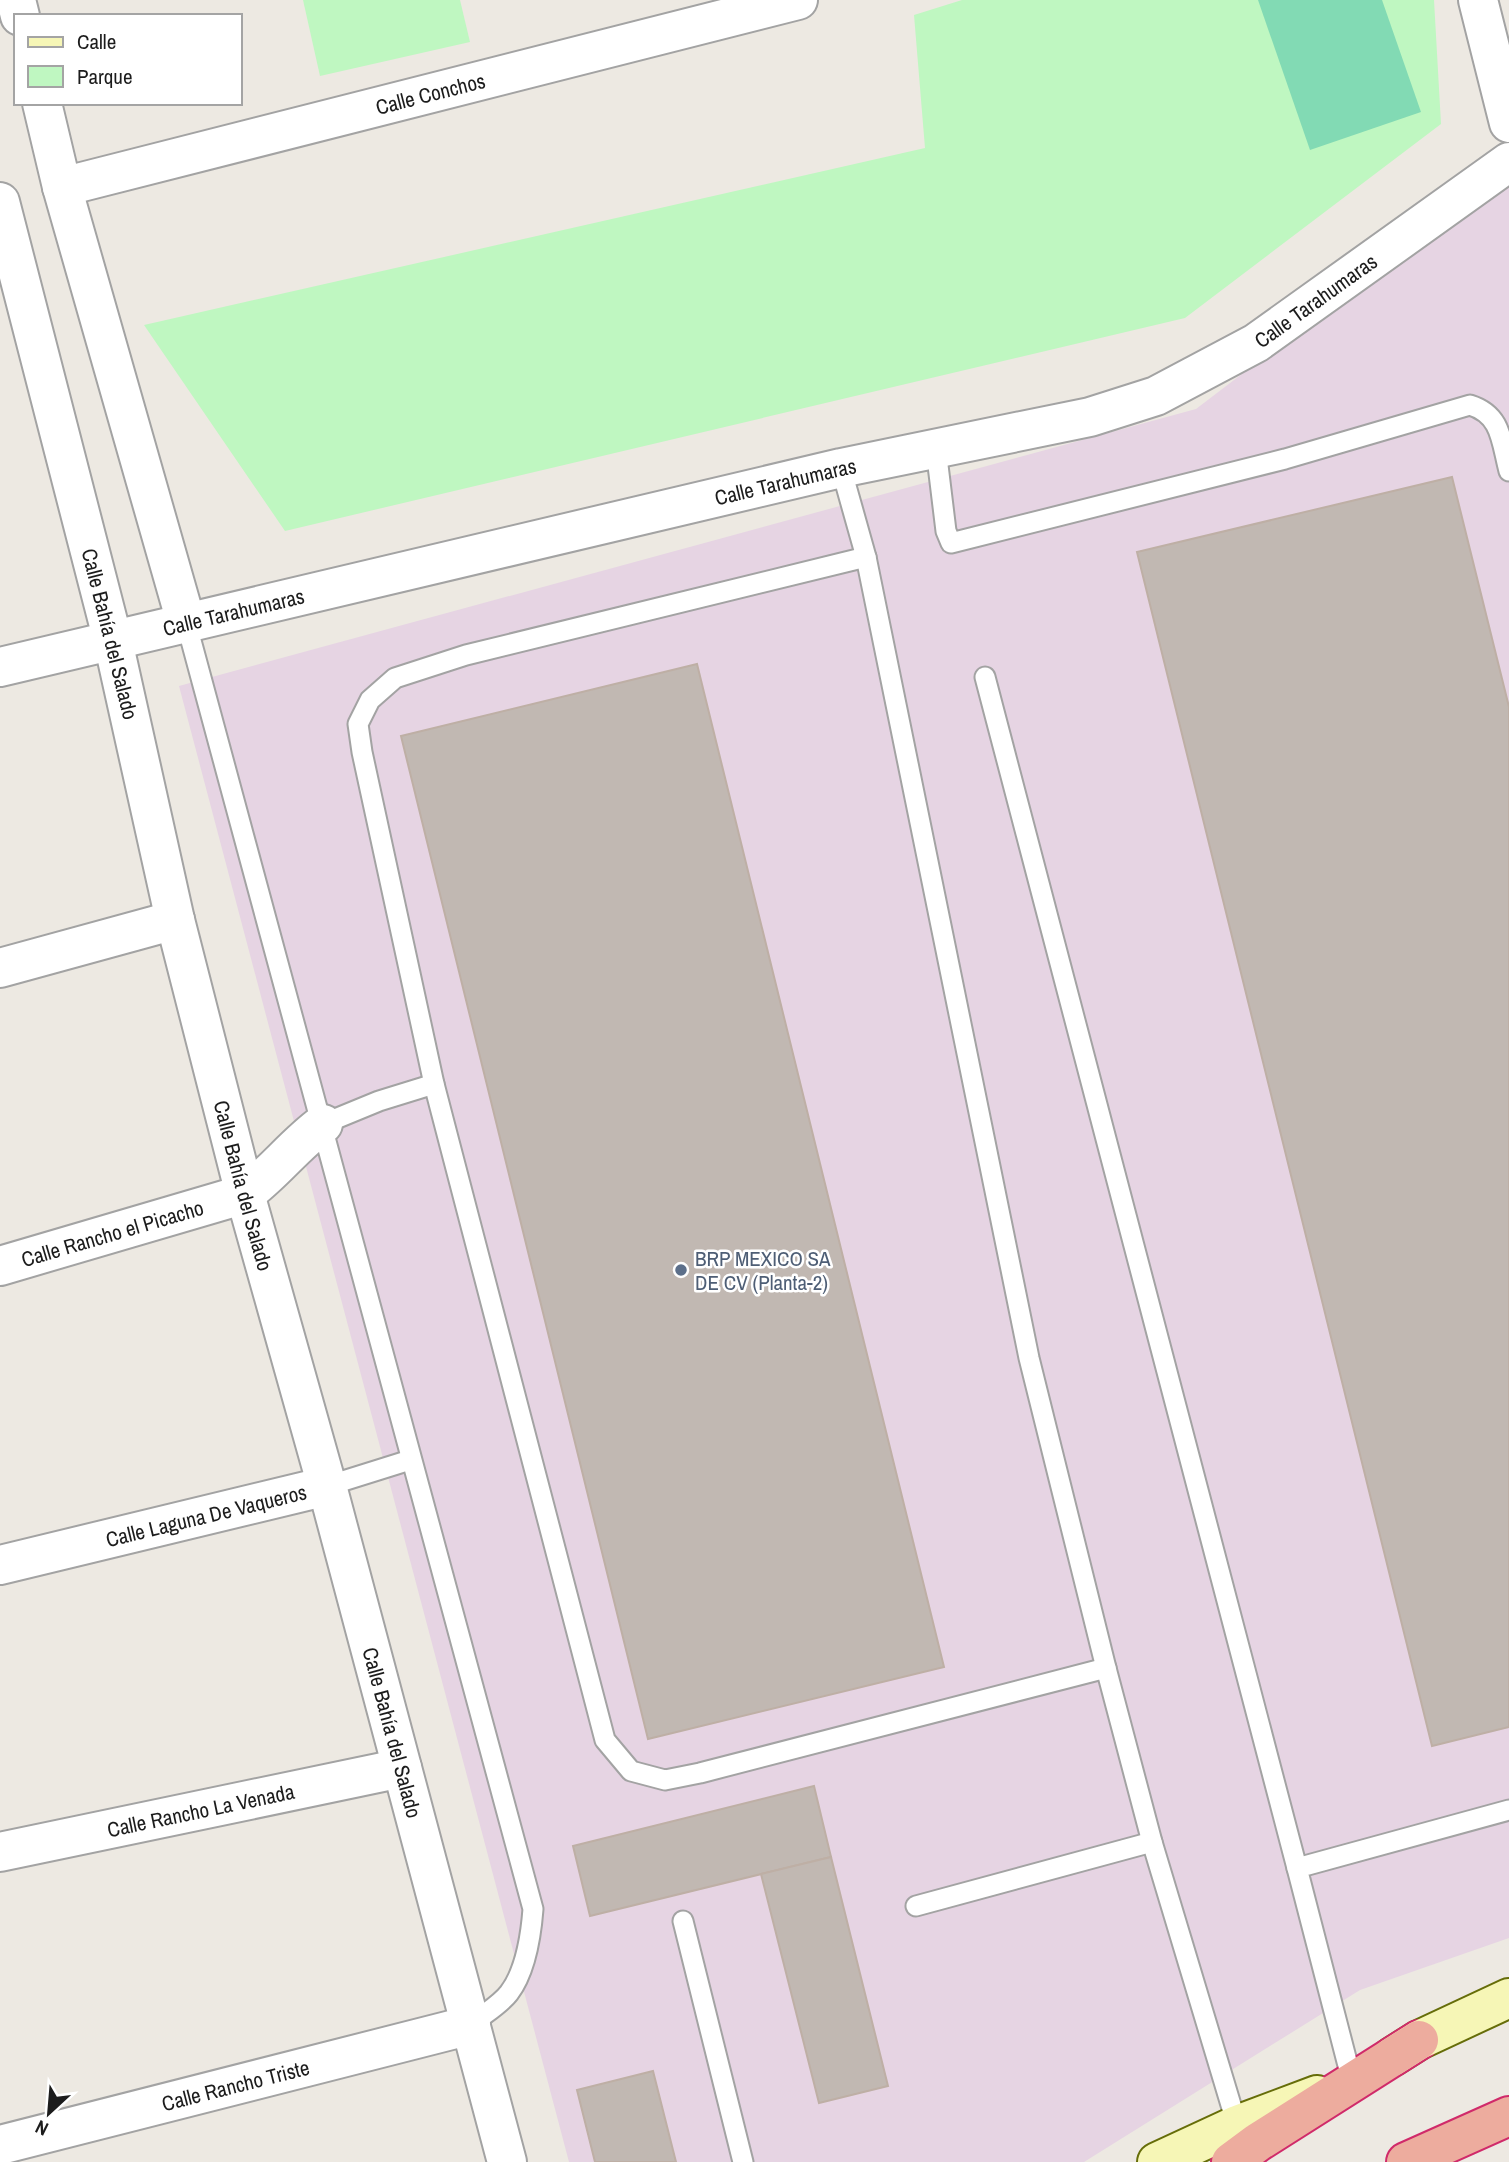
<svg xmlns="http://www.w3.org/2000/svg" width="1509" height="2162" font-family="'Archivo Narrow',sans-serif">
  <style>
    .industrial { fill: #e6d4e3 }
    .park { fill: #bff7c1 }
    .pitch { fill: #82dab4 }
    .building { fill: #c1b8b2; stroke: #beafa5; stroke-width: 2 }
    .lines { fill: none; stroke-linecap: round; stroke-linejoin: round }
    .service-casing { stroke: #a3a3a3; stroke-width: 23 }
    .minor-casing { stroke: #a3a3a3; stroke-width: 42 }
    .tertiary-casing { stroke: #a3a3a3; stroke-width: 42 }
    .secondary-casing { stroke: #666d09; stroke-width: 42 }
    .trunk-casing { stroke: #d02a6a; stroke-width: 42 }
    .service { stroke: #fff; stroke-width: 19 }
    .minor { stroke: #fff; stroke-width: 38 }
    .tertiary { stroke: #fff; stroke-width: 38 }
    .secondary { stroke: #f6f6b6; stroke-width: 38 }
    .trunk { stroke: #edac9e; stroke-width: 38 }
    .service-dot { fill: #5c6f8a; stroke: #fff; stroke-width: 2.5 }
    .labels { text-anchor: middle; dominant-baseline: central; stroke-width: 5; stroke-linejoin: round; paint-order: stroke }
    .street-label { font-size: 21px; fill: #1c1c1c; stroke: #fff }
    .service-label { font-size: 21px; fill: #4e5e75; stroke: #fff; text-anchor: start }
  </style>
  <rect width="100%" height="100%" fill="#ede9e2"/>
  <!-- industrial -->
  <polygon class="industrial" points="1509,170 1509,1938 1360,1990 1084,2162 569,2162 179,686 1196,409"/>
  <!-- park -->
  <g class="park">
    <polygon points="303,0 460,0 470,42 320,76"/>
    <polygon points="962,0 1434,0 1441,124 1185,318 285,531 144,325 925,148 914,15"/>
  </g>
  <!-- pitch -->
  <polygon class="pitch" points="1258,0 1382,0 1421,112 1310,150"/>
  <!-- building -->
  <g class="building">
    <polygon points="1452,477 1509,707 1509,1727 1432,1746 1137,552"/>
    <polygon points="697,664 944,1667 648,1739 401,736"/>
    <polygon points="814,1786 831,1857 590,1916 573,1846"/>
    <polygon points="831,1857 888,2086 819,2103 761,1874"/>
    <polygon points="653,2071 676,2162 595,2162 577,2090"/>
  </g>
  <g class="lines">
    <!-- service casing -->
    <g class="service-casing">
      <g id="service">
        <path d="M936 449 946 531 951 543 1285 459 1470 405C1502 415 1501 441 1509 471"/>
        <polyline points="841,468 866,557 1029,1358 1106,1668 1152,1842 1237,2125"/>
        <polyline points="866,557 466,655 395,678 370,700 358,724 362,752 434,1084 605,1740 631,1771 665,1780 700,1773 1106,1668"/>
        <path d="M186 622C303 1051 416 1481 533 1909 531 1935 525 1972 509 1993 500 2005 482 2015 471 2025"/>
        <polyline points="985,677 1297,1868"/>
        <polyline points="323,1124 379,1101 434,1084"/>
        <polyline points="327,1486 410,1460"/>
        <polyline points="916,1906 1152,1842"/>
        <polyline points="683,1921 743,2162"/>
        <polyline points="1352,2081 1297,1868 1509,1810"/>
      </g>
    </g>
    <!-- minor casing -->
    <g class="minor-casing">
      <g id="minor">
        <polyline points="1478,0 1509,123"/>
        <path id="s1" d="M62 187 798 0"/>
        <path id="s2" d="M113 641 175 920 245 1194 327 1486 507 2162"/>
        <polyline points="0,968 175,920"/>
        <path id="s3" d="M0 1266 245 1194C274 1173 294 1145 323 1124"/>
        <path id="s4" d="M0 1565 327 1486"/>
        <path id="s5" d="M0 1852 402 1768"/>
        <path id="s6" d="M0 2145 471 2025"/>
      </g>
    </g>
    <!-- tertiary casing -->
    <g class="tertiary-casing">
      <g id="tertiary">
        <polyline points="16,0 20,16"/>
        <polyline points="42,103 62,187 186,622"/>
        <polyline points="0,202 113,641"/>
        <path id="s7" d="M0 667 841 468 1090 417 1156 396 1256 343 1509 162"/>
      </g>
    </g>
    <!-- secondary casing -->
    <g class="secondary-casing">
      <g id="secondary">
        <polyline points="1392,2057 1419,2040 1509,1998"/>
        <polyline points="1157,2162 1237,2125 1317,2095"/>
      </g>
    </g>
    <!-- trunk casing -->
    <g class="trunk-casing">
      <g id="trunk">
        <polyline points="1231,2162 1258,2142 1419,2040"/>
        <polyline points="1406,2162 1509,2116"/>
      </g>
    </g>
    <!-- service -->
    <use href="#service" class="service"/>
    <!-- minor -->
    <use href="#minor" class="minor"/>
    <!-- tertiary -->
    <use href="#tertiary" class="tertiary"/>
    <!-- secondary -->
    <use href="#secondary" class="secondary"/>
    <!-- trunk -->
    <use href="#trunk" class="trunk"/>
  </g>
  <!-- markers -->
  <circle class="service-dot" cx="681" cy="1270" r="7"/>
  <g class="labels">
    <!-- street labels -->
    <g class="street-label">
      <text stroke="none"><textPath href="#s1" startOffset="380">Calle Conchos</textPath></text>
      <text stroke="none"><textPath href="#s7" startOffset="1374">Calle Tarahumaras</textPath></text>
      <text stroke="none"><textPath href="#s7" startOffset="807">Calle Tarahumaras</textPath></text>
      <text stroke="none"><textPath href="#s7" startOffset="240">Calle Tarahumaras</textPath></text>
      <text transform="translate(110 634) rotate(76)">Calle Bahía del Salado</text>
      <text stroke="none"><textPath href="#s2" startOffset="560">Calle Bahía del Salado</textPath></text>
      <text stroke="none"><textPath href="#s3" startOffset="117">Calle Rancho el Picacho</textPath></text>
      <text stroke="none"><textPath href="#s4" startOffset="212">Calle Laguna De Vaqueros</textPath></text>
      <text stroke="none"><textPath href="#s2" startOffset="1127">Calle Bahía del Salado</textPath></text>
      <text stroke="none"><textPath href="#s5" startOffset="205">Calle Rancho La Venada</textPath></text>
      <text stroke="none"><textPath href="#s6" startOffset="243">Calle Rancho Triste</textPath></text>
    </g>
    <!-- service labels -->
    <g class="service-label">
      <text x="695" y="1258">BRP MEXICO SA<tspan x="695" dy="24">DE CV (Planta-2)</tspan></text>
    </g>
  </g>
  <!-- legend -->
  <rect x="14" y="14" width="228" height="91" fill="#ffffff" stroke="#a4a4a4" stroke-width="2"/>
  <rect x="28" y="37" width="35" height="10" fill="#f6f6b6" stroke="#a4a4a4" stroke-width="2"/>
  <text x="77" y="49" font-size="21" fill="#1c1c1c">Calle</text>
  <rect x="28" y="66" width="35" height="21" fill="#bff7c1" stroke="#a4a4a4" stroke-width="2"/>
  <text x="77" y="84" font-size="21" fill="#1c1c1c">Parque</text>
  <!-- north arrow -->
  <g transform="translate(49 2113) rotate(206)" stroke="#ffffff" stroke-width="5" paint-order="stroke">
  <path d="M0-5L12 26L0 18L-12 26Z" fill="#1c1c1c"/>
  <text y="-10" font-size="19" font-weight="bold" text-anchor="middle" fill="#1c1c1c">N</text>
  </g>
</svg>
